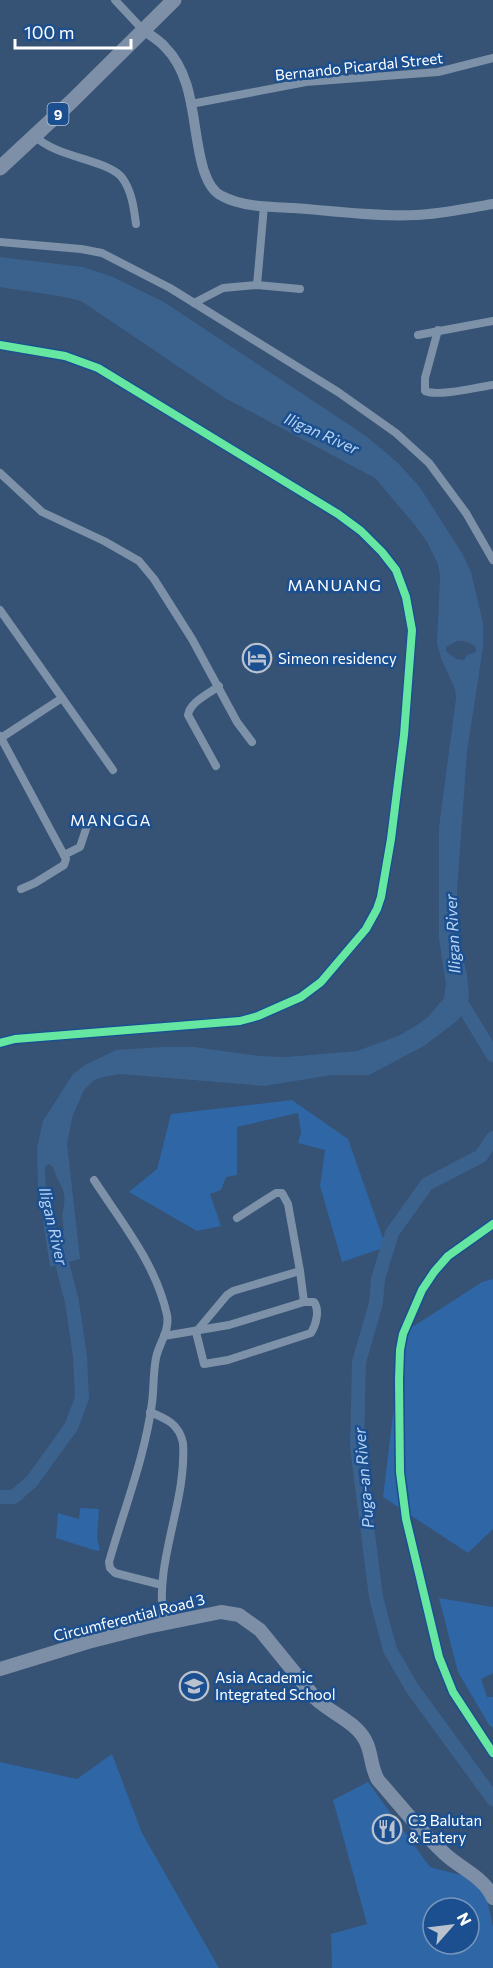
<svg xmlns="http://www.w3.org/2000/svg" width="493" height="1968" font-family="Commissioner,sans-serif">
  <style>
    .green { fill: #2f66a5; fill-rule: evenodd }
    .water { fill: #3b618d; fill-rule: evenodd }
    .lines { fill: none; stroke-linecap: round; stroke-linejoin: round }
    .river { stroke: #3b618d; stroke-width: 14 }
    .minor { stroke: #7d92a8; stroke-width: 8 }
    .tertiary { stroke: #7d92a8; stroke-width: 10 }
    .primary { stroke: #7d8ea7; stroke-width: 14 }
    .trunk { stroke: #7e90a7; stroke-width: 15 }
    .cycleway-casing { stroke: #1b4f8f; stroke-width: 11 }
    .cycleway { stroke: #66e7a1; stroke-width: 8 }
    .labels { text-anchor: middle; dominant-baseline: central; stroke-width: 5; stroke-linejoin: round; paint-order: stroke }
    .shield { fill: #1b4f8f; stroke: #bbcadd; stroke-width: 1.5 }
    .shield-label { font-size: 14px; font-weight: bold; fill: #fff }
    .street-label { font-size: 15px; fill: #fff; stroke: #1b4f8f }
    .poi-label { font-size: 15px; fill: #fff; stroke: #1b4f8f; text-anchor: start }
    .water-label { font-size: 16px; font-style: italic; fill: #b5d3f5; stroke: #1b4f8f }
    .neighbourhood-label { font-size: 16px; letter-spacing: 1.5px; fill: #fff; stroke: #1b4f8f }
  </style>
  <rect width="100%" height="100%" fill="#365274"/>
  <!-- green -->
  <g class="green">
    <polygon points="292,1100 348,1139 386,1247 342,1262 320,1186 325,1150 298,1143 301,1132 298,1113 237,1127 237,1175 226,1177 221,1190 210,1194 221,1226 197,1231 129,1192 157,1169 171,1114"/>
    <polygon points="493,1279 493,1529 468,1553 383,1497 403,1333 482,1282"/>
    <polygon points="80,1508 99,1509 97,1538 100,1550 97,1551 56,1538 58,1513 79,1519"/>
    <polygon points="439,1598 493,1607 493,1673 481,1679 487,1697 493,1697 493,1728 489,1725 458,1672"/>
    <polygon points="112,1754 142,1833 219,1968 0,1968 0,1762 77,1779"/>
    <path d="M368 1782 430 1867 468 1877 485 1890 493 1927V1968H332L331 1934 367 1924 333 1800ZM433 1908H469V1944H433Z"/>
  </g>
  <!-- water -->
  <path class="water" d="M0 257 83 267 113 277 164 302 366 436 397 462 419 486 462 553 471 572 483 623V647L467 752 457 892 460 946 467 974 469 996 466 1010 457 1021 424 1046 369 1075H332L264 1086 120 1074 104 1077 94 1080 84 1090 73 1115 67 1143 80 1259 50 1267 38 1187 37 1148 43 1121 73 1074 85 1065 116 1050 162 1047H194L260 1056 286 1057 357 1051 398 1036 417 1025 428 1017 444 998 446 984 439 939V827L456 698 455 689 441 658 437 643 440 577 438 564 427 542 414 524 375 478 225 398 81 301C55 294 27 292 0 287ZM457 641C464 640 470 643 476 647V652L467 655 464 660 456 659 446 651V647ZM49 1164C56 1168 54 1173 58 1180 72 1203 58 1207 64 1230L62 1233C47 1224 46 1187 45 1171V1167Z"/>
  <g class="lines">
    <!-- river -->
    <g class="river">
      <polyline points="457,996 493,1055"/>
      <polyline points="493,1138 481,1156 427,1184 392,1233 378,1279 376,1303 359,1362 357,1447 376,1597 390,1650 412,1688 493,1799"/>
      <polyline points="0,1497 14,1497 32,1481 71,1427 82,1398 80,1357 72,1302 58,1247"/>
    </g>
    <!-- minor -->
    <g class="minor">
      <polyline points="115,0 143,30"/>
      <polyline points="191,104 306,82 438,72 493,58"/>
      <path d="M35 136C56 158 111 160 123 179 132 192 134 209 136 224"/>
      <polyline points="0,242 81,249 102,253 170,288 338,392 396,433 429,463 466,513 493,560"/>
      <polyline points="257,285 264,206"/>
      <polyline points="194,303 223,288 257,285 300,289"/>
      <path d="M438 330 425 378V391C439 397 477 387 493 385"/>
      <polyline points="418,335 493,321"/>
      <polyline points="0,473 42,512 104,541 139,561 154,579 192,639 237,722 252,742"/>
      <polyline points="0,610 113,770"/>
      <polyline points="0,736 66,859 64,865 35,883 21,889"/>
      <polyline points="1,738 62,698"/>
      <path d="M216 766 188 715C190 702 208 694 219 686"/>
      <polyline points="64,855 80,847 87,826 92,819"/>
      <path d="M94 1180C122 1223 156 1264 167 1315 170 1331 159 1343 156 1358 153 1373 154 1388 152 1403 145 1457 124 1509 109 1562L110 1568 115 1573 162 1585"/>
      <polyline points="493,1224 448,1256 434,1272 422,1290 403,1334 400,1350 399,1380 400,1472 406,1519 439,1657 453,1692 493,1753"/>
      <path d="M300 1271 233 1291 227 1295 196 1332 204 1364 228 1360 311 1333C316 1325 320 1310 314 1302H304"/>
      <polyline points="164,1336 229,1325 304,1302 300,1271 288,1204 282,1193 276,1193 237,1218"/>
      <path d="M150 1412C167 1419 179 1424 183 1443 187 1504 153 1562 164 1623"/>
    </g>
    <!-- tertiary -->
    <g class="tertiary">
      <path d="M143 30C150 35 159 40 165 47 197 79 191 131 204 171 207 180 213 192 222 196 242 207 271 207 294 208 334 211 376 217 416 215 442 214 468 208 493 204"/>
      <polyline points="0,345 65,356 98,368 338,514 361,531 382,552 396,570 406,597 412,630 404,735 391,839 381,897 377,909 366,929 321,982 301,997 258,1016 240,1021 15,1039 0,1043"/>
    </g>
    <!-- primary -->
    <path class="primary" d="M0 1669 88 1642 147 1627 221 1612 239 1615 260 1630 316 1699C332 1714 359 1723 367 1744 372 1756 371 1768 378 1780 400 1805 421 1832 445 1854 461 1869 484 1877 493 1898"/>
    <!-- trunk -->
    <polyline class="trunk" points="0,168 72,101 174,0"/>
    <!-- cycleway casing -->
    <g class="cycleway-casing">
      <g id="cycleway">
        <polyline points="0,345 65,356 98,368 338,514 361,531 382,552 396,570 406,597 412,630 404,735 391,839 381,897 377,909 366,929 321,982 301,997 258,1016 240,1021 15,1039 0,1043"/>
        <polyline points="493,1224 448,1256 434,1272 422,1290 403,1334 400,1350 399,1380 400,1472 406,1519 439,1657 453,1692 493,1753"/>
      </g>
    </g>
    <!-- cycleway -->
    <use href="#cycleway" class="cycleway"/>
  </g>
  <!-- icons -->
  <defs>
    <g id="hotel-ring" transform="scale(1.5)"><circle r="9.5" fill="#1b4f8f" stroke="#b9c2ce" stroke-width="1.5"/><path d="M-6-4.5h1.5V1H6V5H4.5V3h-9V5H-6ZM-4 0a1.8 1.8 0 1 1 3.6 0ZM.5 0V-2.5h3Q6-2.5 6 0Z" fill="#b9c2ce"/></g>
    <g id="school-ring" transform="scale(1.5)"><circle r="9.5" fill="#1b4f8f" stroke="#b9c2ce" stroke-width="1.5"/><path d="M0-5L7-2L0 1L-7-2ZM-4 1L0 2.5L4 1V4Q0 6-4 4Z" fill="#b9c2ce"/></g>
    <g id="restaurant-ring" transform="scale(1.5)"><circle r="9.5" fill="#1b4f8f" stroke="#b9c2ce" stroke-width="1.5"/><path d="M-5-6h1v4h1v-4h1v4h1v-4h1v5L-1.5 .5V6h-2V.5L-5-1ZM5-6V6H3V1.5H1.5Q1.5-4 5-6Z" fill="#b9c2ce"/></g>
  </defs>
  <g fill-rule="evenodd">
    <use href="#hotel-ring" x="257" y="658"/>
    <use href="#school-ring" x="194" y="1686"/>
    <use href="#restaurant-ring" x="387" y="1829"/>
  </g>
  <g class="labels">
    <!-- shield labels -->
    <rect class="shield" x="47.5" y="103" width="21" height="22" rx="4.5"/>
    <g class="shield-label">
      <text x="58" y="114">9</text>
    </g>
    <!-- street labels -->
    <g class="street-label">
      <text transform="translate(359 66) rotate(-6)">Bernando Picardal Street</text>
      <text transform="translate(129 1617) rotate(-14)">Circumferential Road 3</text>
    </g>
    <!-- poi labels -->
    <g class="poi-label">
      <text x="278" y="658">Simeon residency</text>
      <text x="215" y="1677">Asia Academic<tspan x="215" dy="17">Integrated School</tspan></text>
      <text x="408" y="1820">C3 Balutan<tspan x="408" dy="17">&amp; Eatery</tspan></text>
    </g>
    <!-- water labels -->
    <g class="water-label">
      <text transform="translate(322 433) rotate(24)">Iligan River</text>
      <text transform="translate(452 934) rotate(-93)">Iligan River</text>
      <text transform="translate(54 1226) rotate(77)">Iligan River</text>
      <text transform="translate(363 1478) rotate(-95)">Puga-an River</text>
    </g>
    <!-- neighbourhood labels -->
    <g class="neighbourhood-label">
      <text x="335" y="584">MANUANG</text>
      <text x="111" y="819">MANGGA</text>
    </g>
  </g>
  <!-- north arrow -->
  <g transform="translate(451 1926) rotate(62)"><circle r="28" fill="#1b4f8f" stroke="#7695bc" stroke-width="1.5"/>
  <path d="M0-4.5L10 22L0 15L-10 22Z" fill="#b9c2ce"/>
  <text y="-9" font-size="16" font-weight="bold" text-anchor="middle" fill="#ffffff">N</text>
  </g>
  <!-- scale -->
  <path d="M15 39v9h116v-9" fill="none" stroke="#ffffff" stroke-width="3"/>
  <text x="24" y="39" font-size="18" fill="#ffffff" stroke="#1b4f8f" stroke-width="4.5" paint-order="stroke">100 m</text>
</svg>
